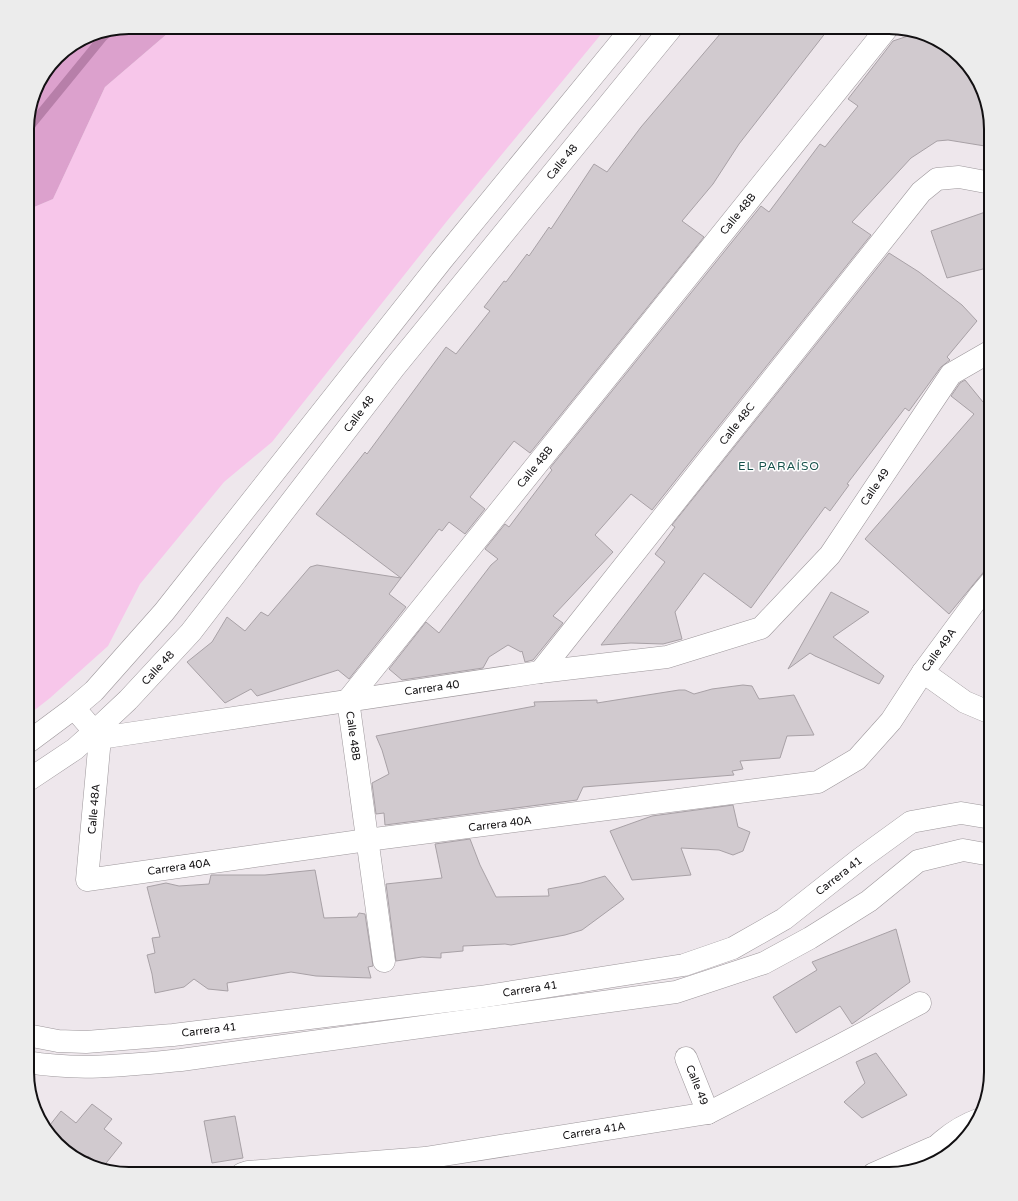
<svg xmlns="http://www.w3.org/2000/svg" width="1018" height="1201" font-family="'Varela Round',sans-serif">
  <style>
    .green { fill: #f7c6ea }
    .forest { fill: #dca1cd }
    .lines { fill: none; stroke-linecap: round; stroke-linejoin: round }
    .stream { stroke: #b77fa9; stroke-width: 9 }
    .building { fill: #d1cacf; stroke: #a8a1a6 }
    .minor-casing { stroke: #9d979b; stroke-width: 23 }
    .major-casing { stroke: #9d979b; stroke-width: 23 }
    .highway-casing { stroke: #9d979b; stroke-width: 23 }
    .minor { stroke: #fff; stroke-width: 22 }
    .major { stroke: #fff; stroke-width: 22 }
    .highway { stroke: #fff; stroke-width: 22 }
    .labels { text-anchor: middle; dominant-baseline: central; stroke-width: 3; stroke-linejoin: round; paint-order: stroke }
    .street-label { font-size: 11px; fill: #121012; stroke: #fff }
    .neighbourhood-label { font-size: 12px; letter-spacing: 1px; fill: #17524c; stroke: #fff }
    .rim { fill: none; stroke: #121012; stroke-width: 2 }
  </style>
  <rect width="100%" height="100%" fill="#eee7ec"/>
  <!-- green -->
  <polygon class="green" points="175,27 607,27 447,221 272,442 224,482 140,584 108,646 50,698 27,716 27,210 53,199 105,87"/>
  <!-- forest -->
  <polygon class="forest" points="129,27 175,27 105,87 53,199 27,210 27,122 37,84 62,52 90,35"/>
  <g class="lines">
    <!-- stream -->
    <polyline class="stream" points="27,130 103,37 109,31"/>
  </g>
  <!-- building -->
  <g class="building">
    <polygon points="726,27 830,27 739,144 713,184 682,221 704,237 530,453 514,441 470,497 485,509 465,534 449,522 442,531 439,529 401,578 316,514 365,452 367,454 446,347 456,354 490,311 484,307 504,281 506,282 527,254 529,256 549,227 551,229 594,164 607,172 641,127"/>
    <polygon points="917,33 934,38 970,67 986,96 991,129 991,147 948,140 937,141 911,158 852,222 871,235 652,510 631,494 595,535 613,552 553,616 563,623 533,660 525,662 522,651 521,652 508,645 489,657 483,668 402,680 389,669 426,622 439,633 491,565 498,559 485,549 505,524 509,527 552,470 550,468 761,206 769,212 820,144 825,147 858,106 848,99 883,54 893,41"/>
    <polygon points="991,210 991,267 947,278 931,231"/>
    <polygon points="889,253 919,272 962,305 977,321 947,357 950,360 941,367 909,411 905,408 847,484 849,485 830,511 825,507 751,608 704,573 675,612 682,639 663,644 631,643 601,645 665,562 655,554 675,527 672,525"/>
    <polygon points="965,380 983,402 991,393 991,563 949,614 865,539 974,414 951,396 960,383"/>
    <polygon points="317,565 401,578 389,594 406,607 349,679 338,670 257,696 251,689 225,703 187,662 212,642 227,617 245,631 261,612 268,616 310,567"/>
    <polygon points="831,592 869,612 833,637 884,676 879,684 815,656 810,653 788,669"/>
    <polygon points="743,685 752,686 759,699 794,695 814,735 787,736 780,758 740,761 743,769 732,771 734,775 583,787 577,800 385,825 384,813 376,814 372,783 389,774 382,750 376,736 535,706 534,702 597,700 597,703 679,690 685,690 694,694 712,689"/>
    <polygon points="733,805 738,827 750,832 743,851 733,855 719,850 681,848 691,875 632,880 610,831 652,816"/>
    <polygon points="470,839 480,865 496,897 549,896 548,889 581,883 605,876 624,899 582,930 565,935 511,945 505,944 463,946 463,951 441,953 441,958 422,957 396,961 386,884 442,878 435,844"/>
    <polygon points="315,870 324,918 357,917 359,913 365,914 373,966 368,967 371,978 316,976 291,972 227,983 228,991 208,989 194,979 184,987 155,993 152,974 147,955 155,953 152,938 160,937 147,887 166,883 179,886 209,884 211,875 265,875"/>
    <polygon points="896,929 910,982 852,1024 840,1006 796,1033 773,997 817,970 812,962"/>
    <polygon points="876,1053 907,1095 862,1118 844,1102 865,1083 856,1062"/>
    <polygon points="92,1104 112,1119 104,1129 122,1143 103,1167 88,1156 82,1162 48,1134 46,1130 61,1111 76,1123"/>
    <polygon points="235,1116 243,1158 212,1163 204,1121"/>
  </g>
  <g class="lines">
    <!-- minor casing -->
    <g class="minor-casing">
      <g id="minor">
        <polyline points="540,672 921,192 937,179 959,177 991,183"/>
        <polyline points="923,672 965,702 991,713"/>
        <polyline points="74,708 100,738"/>
        <polyline points="100,738 87,880 367,840 818,782 857,759 891,721 923,672 980,595 991,582"/>
        <polyline points="100,738 540,672 667,657 761,628 830,555 951,374 991,351"/>
        <polyline points="384,961 348,700 888,27"/>
        <polyline points="686,1058 708,1113"/>
        <polyline points="242,1174 248,1172 425,1158 708,1113 835,1048 920,1003"/>
      </g>
    </g>
    <!-- major casing -->
    <g class="major-casing">
      <g id="major">
        <polyline points="27,743 74,708 94,691 164,612 442,260 633,27"/>
        <polyline points="27,781 75,749 95,731 128,700 191,632 394,368 672,27"/>
        <polyline points="27,1035 58,1041 86,1042 173,1035 480,997 684,965 733,948 784,919 860,859 911,822 961,813 991,818"/>
        <path d="M27 1062C78 1071 130 1065 181 1060L676 992 764 963 810 938 869 901 918 861 963 850 991 855"/>
        <path d="M913 1170C931 1150 952 1129 978 1120"/>
      </g>
    </g>
    <!-- highway casing -->
    <g class="highway-casing">
      <polyline id="highway" points="873,1174 932,1148"/>
    </g>
    <!-- minor -->
    <use href="#minor" class="minor"/>
    <!-- major -->
    <use href="#major" class="major"/>
    <!-- highway -->
    <use href="#highway" class="highway"/>
  </g>
  <g class="labels">
    <!-- street labels -->
    <g class="street-label">
      <text transform="translate(562 162) rotate(-51)">Calle 48</text>
      <text transform="translate(738 214) rotate(-51)">Calle 48B</text>
      <text transform="translate(359 414) rotate(-53)">Calle 48</text>
      <text transform="translate(737 424) rotate(-52)">Calle 48C</text>
      <text transform="translate(535 467) rotate(-51)">Calle 48B</text>
      <text transform="translate(875 487) rotate(-56)">Calle 49</text>
      <text transform="translate(939 650) rotate(-54)">Calle 49A</text>
      <text transform="translate(158 668) rotate(-47)">Calle 48</text>
      <text transform="translate(432 688) rotate(-8)">Carrera 40</text>
      <text transform="translate(353 736) rotate(82)">Calle 48B</text>
      <text transform="translate(94 809) rotate(-85)">Calle 48A</text>
      <text transform="translate(500 824) rotate(-7)">Carrera 40A</text>
      <text transform="translate(179 867) rotate(-8)">Carrera 40A</text>
      <text transform="translate(839 876) rotate(-38)">Carrera 41</text>
      <text transform="translate(530 989) rotate(-9)">Carrera 41</text>
      <text transform="translate(209 1030) rotate(-7)">Carrera 41</text>
      <text transform="translate(697 1085) rotate(68)">Calle 49</text>
      <text transform="translate(594 1131) rotate(-9)">Carrera 41A</text>
    </g>
    <!-- neighbourhood labels -->
    <g class="neighbourhood-label">
      <text x="779" y="466">EL PARAÍSO</text>
    </g>
  </g>
  <!-- crop -->
  <path d="M0 0H1018V1201H0ZM129 34H889A95 95 0 0 1 984 129V1072A95 95 0 0 1 889 1167H129A95 95 0 0 1 34 1072V129A95 95 0 0 1 129 34Z" fill="#ececec" fill-rule="evenodd"/>
  <path class="rim" d="M129 34H889A95 95 0 0 1 984 129V1072A95 95 0 0 1 889 1167H129A95 95 0 0 1 34 1072V129A95 95 0 0 1 129 34Z"/>
</svg>
